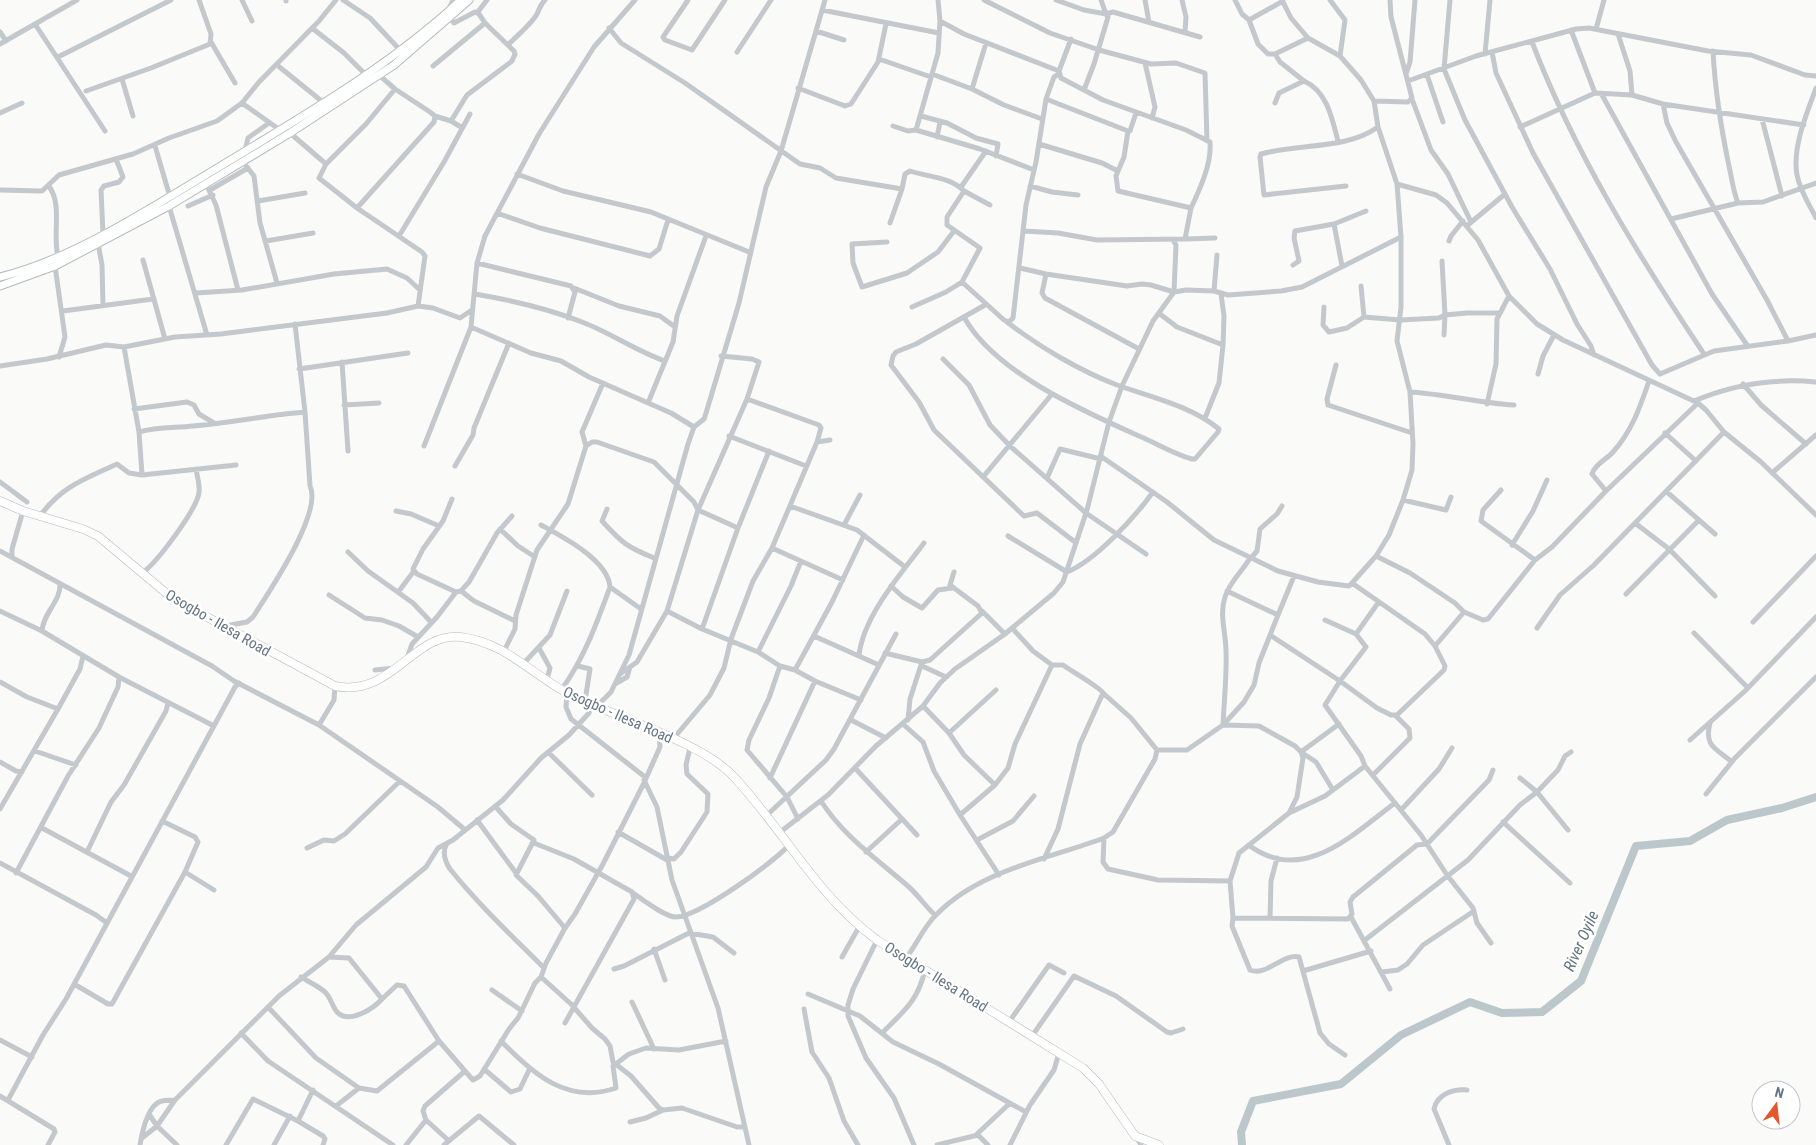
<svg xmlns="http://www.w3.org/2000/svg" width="1816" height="1145" font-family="'Roboto Condensed',sans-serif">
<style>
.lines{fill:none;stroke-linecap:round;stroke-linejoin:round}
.river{stroke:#bbc7cb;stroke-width:8}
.secondary-casing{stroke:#b3babf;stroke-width:9}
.primary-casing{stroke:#b5babe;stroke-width:9}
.street{stroke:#c3c8cc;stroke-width:5}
.secondary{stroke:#fff;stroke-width:7}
.primary{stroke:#fff;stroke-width:8}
.labels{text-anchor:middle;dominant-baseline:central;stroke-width:5;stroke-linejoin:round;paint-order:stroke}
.street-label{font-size:15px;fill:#657683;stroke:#fff}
.water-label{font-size:16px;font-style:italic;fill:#60757c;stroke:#fff}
</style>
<rect width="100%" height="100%" fill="#fafaf8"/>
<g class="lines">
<path class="river" d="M 1242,1145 L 1241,1132 L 1253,1101 L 1341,1084 L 1401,1035 L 1470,1002 L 1502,1013 L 1542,1012 L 1581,981 L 1636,846 L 1690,841 L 1727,820 L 1782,808 L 1816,797"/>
<defs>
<path id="secondary" d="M 0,277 C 74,259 154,206 219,167 C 303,116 389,67 461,0
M 0,286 L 55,266 L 169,206 L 290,133 L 394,65 L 469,0"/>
<path id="primary" d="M 0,501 L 23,511 L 83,529 L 98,536 L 172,598 L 335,686 C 392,698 414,631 461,637 C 506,643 530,673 567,693 C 613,717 702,741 735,778 C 784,831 817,896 877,940 L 1083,1068 L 1099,1084 L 1135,1136 L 1159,1145"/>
</defs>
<use href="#secondary" class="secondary-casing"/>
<use href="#primary" class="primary-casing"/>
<path class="street" d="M 242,0 L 252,21
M 286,0 L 286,1
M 343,0 L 370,18 L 401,51
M 453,0 L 447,13 L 454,23 L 475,12 L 479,14 L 485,23
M 688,0 L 663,37 L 665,40 L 692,50 L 725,0
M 984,0 L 1050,33 L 1099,50 L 1151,64 L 1176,63 L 1205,73 L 1207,141
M 1056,0 L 1084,10 L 1106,14 L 1108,17 L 1094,64 L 1084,90
M 1101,0 L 1106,14 L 1113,12 L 1200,37
M 1145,0 L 1149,22
M 1182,0 L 1186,17 L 1185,32
M 1235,0 L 1242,14 L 1249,20 L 1283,1
M 1330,0 L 1345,20 L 1340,56
M 1450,0 L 1444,69 L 1465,120 L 1512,207 L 1550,269 L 1577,324 L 1591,346 L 1594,355
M 822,10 L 939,33
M 477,13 L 487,0
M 1249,20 L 1258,44 L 1268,54 L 1275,54 L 1280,62 L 1304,81 L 1279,93 L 1275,103
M 940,21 L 964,34 L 1059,71
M 35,24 L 105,131
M 312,28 L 344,53 L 366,75
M 609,28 L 621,43 L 685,83 L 800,164 L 820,168 L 836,178 L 902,189 L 905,174 L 910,171 C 928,177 951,177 964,191 L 947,217 L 947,225 L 980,248 L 962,282
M 1596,29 L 1604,0
M 1571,30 L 1595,93
M 816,31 L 844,40
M 0,32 L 6,41
M 1618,34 L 1630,71 L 1632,95
M 1071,39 L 1059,71 L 1061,78 L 1103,100 L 1186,130 L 1210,142 C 1212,163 1200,189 1191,208
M 211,42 L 235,83
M 1532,42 C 1575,154 1638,255 1704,354
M 0,44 L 77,0
M 508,45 C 517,35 530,26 537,14 C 540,8 540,5 545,0
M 1713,51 C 1715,90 1721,128 1729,166 C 1732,179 1733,191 1738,203
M 737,52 L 771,0
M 1492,52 L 1496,73 L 1533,153 L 1652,365 L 1660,374
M 1275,54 L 1308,38
M 1485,54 L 1490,0
M 58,57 L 171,0
M 879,59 L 931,77
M 1145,63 L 1155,107 L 1152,118
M 277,65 L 324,103
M 433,66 L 485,23 L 514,51 L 515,54 L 512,61 L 467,95 L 451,121
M 932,74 L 972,89 L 1004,105 L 1042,119
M 1406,74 L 1410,62 L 1415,0
M 379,75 L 395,89
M 1427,75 L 1443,122
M 122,79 L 133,116
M 1304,81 C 1328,92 1332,119 1338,141
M 1408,81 L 1476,56 L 1576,29 L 1589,28 L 1708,51 L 1751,55 L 1805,75 L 1816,76
M 798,88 L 845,106 L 851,104 L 878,62 L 886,24
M 1816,88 C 1807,113 1792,147 1797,175 C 1800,191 1809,204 1816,218
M 972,89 L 986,43
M 86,91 L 151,68 L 210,44 L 211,34 L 199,0
M 1602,95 L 1712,294 L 1747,345
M 1046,99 L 1128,131 L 1130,131 L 1136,113
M 1412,99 L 1431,150 L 1448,174 L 1471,222
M 1374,101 L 1408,102 L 1412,98 L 1391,17 L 1390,0
M 242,103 L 280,130
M 1663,104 L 1667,123 L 1676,142 L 1767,300 L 1788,341
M 0,113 L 22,103
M 435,116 L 451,121 L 461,127
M 921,116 L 947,123 L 976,138 L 998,144 L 996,156
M 1762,119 L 1782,196
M 893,126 L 908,131 L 916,130 L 938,53 L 940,21 L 938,0
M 1520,127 L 1595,93 L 1632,95 L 1663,104 L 1804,125
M 916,130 L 980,149 L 1034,170
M 290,133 L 326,164
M 937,137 L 940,122
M 1039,144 L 1102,163 L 1118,171 L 1124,157 L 1128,131
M 155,146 L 170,197
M 245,151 L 248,138 L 269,123
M 243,162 L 254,176 L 260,223 L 277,283
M 517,174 L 563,191 L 651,212 L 749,252
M 206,184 L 216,205 L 238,290
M 1397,184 L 1436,195 L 1447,203 L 1478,240 L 1509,296 L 1537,324 L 1563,340 L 1698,403 L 1706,410 L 1724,432 L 1761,462 L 1816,515
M 49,186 C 63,206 52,234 58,256
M 1030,186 L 1052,192 L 1078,195
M 1346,186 L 1264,195 L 1260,157 L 1261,154 C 1299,143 1346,150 1378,127
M 961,187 L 986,151
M 0,190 L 42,191 L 59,175 L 133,154 L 169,138 L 217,121 L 242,103 L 259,82 L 319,21 L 336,0
M 210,190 L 248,168
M 964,191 L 990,205
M 258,201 L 305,193
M 169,206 L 207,335
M 188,206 L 213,195
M 357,208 L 434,122 L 435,116 L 430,112 L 395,89 L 366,124 L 326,164 L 319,178 L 357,208 L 422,252 L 425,256 L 418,306
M 497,213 L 540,228 L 650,256 L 659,249 L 668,220
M 1671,219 L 1738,203 L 1763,202 L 1816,183
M 890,223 L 902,189
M 1469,224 L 1505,194
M 1024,231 L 1058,233 L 1097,240 L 1185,239 L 1191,208 L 1118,191 L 1116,176 L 1118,171
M 103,234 L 101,190 L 104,186 L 119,182 L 123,177 L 116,159
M 399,236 L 444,162 L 470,114
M 1185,239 L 1215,238
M 266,241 L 313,233
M 1449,241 L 1451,236 L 1463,221
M 887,242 L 852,244 L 853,263 L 862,287 L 907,273 L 938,252 L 954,231
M 98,243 L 102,265 L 103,306
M 143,260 L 165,339
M 477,263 L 571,286 L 575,292 L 568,318
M 1293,265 L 1299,261 L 1294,238 L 1295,231 L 1334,224
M 55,266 L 65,337 L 59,357
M 1342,266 L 1334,224 L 1366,211
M 1020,268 L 1046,274 L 1042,293 L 1045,298 L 1139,349
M 1046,274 L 1127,286 L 1142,284 L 1151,285 L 1174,292 L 1176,245 L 1173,240
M 1361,286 L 1364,317
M 574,288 L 619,306 L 660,316 L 675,327
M 1214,291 L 1228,295 L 1281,291 L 1302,287 L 1401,237
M 196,293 L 242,290 L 334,274 L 387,269 L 407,278 L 420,290
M 475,294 C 510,300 549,309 582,322 C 611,333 636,351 665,361
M 1221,294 L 1224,316 L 1223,345
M 985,305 L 916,344 L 896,352 L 893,356 L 891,365 L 919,402 L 934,430 L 1024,516 L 1037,513 L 1075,542
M 912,307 L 946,292 L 962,282 L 1004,320 L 1009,322 L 1013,318 L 1026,205 L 1036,162 L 1046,99 L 1054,77 L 1059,74
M 1324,307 L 1323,325 L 1329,332 L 1347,328 L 1364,317 L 1400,320 L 1439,318 L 1445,315 L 1442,261
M 63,311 L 153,299
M 1160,314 L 1177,327 L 1223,345 L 1219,383 L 1205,418
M 964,317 C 994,372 1083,411 1139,436 C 1156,443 1174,454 1192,459 L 1195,459 L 1218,432 L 1219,429 C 1191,406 1151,397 1117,385 C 1080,371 1038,346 1007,322
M 471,327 L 531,353 L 561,361 L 589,377 L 671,413 L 694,427
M 1444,335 L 1445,315 L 1467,313 L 1500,313
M 721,356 L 752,359 L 759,362 L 747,399 L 819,425 L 821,428 L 817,442
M 943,359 L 969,385 L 990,425 L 1010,446 L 1086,513 L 1146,554
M 342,362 L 348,451
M 1336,365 L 1327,399 L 1328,405 L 1412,433
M 0,366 L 47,359 L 106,345 L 124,347 L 175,337 L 221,334 L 387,313 L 418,306 L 433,308 L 460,318 L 472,310
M 299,369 L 408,353
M 1538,374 L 1543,356 L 1554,335
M 1660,374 L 1714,351 L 1788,341 L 1816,335
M 1743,384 L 1761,405 L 1806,444
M 1410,392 C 1445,394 1479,403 1514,405
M 1694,401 C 1734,384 1773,378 1816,382
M 648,403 L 673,342 L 677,316 L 706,236
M 1487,404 L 1496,364 L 1497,319 L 1509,296
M 344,405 L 379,403
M 134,409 L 187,402 L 194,405 L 199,414 L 214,423
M 139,432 C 157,427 175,428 193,426 C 231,423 267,415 305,412
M 1665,433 L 1696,461
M 729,436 L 806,466
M 424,446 L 471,327 L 477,263 L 485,236 L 539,134 L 594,47 L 635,0
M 586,446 L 592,442 L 597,442 L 654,462 L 694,502 L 698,510 L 738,528
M 1102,457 L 1167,502 L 1214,540 L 1278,571 L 1318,582 L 1349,586 L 1352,583 L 1376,556 L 1389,535 L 1403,500 L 1412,470 L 1413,444 L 1410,392 L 1397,341 L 1401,307 L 1401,237 L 1397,184 L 1378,127 L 1374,101 L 1361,80 L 1340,56 L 1308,38 L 1291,18 L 1282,0
M 455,466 L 473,435 L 474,428 L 509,343
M 1772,473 L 1816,435
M 142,475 L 236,465
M 983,477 L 1052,394
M 1047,478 L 1060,449 L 1101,459
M 0,482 L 27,502
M 1501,490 L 1483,510 L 1481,521 L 1535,560
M 1606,491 L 1592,474 C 1594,465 1607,459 1613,452 C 1632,431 1640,407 1649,381
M 1667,492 L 1715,534
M 452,499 L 443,521 L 423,549 L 413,569 L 417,574 L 456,592 L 461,591 L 469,582 L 497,533 L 512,516
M 1403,500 L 1446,510 L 1451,497
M 790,506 L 857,530 L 905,567
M 607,509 L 602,521 C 622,543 627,547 654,558
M 396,511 L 411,514 L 439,526
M 40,516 C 62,486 85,479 117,464 L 129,473 L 142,475 L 139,432 L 124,347
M 1635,523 L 1669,549 L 1715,596
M 541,525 C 563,537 608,560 610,587 C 596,625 585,656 562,689
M 844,525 L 860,495
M 500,529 L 518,546 L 535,557
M 1008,536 L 1067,572 C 1095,561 1135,517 1153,492
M 1512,545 L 1533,511 L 1547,480
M 772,548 L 843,580
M 0,551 L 212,666 L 234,681 L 319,725 L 438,807 L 464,829
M 348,552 L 368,571 L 413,603 L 431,622
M 1376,556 L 1410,573 L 1455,603 L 1464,612 L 1483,620 L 1488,619 L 1535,560 L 1552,547 L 1606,491 L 1698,403
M 12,557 L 12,549 L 23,511
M 1250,558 C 1242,572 1230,581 1225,597 C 1219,615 1226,633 1226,651 C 1227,676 1224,700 1223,725 L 1259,726 L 1295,746 L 1301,752 L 1303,758 L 1297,797 L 1289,813 L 1239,853 L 1230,881 L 1233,918 L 1348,919 L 1352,914 L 1350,902 L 1353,897 L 1417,845 L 1427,844 L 1489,780 L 1493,770
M 1251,558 L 1257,551 L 1260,529 L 1277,514 L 1282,506
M 142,573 C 156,564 198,508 199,492 C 200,485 197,476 196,469
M 891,586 L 903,597 L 922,608 L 938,590 L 952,588
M 610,587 L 641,609
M 399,591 L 414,571
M 461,591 L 474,601 L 515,621
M 1626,594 L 1699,520
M 329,595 L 365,618 L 382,620 L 399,626 L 418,637
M 0,611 L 42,631 L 119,677 L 214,726
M 667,611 L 702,629 L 758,652 L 780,666 L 795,670 L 832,602 L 864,535
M 982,611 L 1005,634
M 1278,615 L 1294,576
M 1753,622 L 1816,556
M 225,626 L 247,622 L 253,617 C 268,593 323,513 310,486 L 305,412 L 295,324
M 1012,628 L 1033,651 L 1052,665 L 1063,665 C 1071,671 1101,688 1103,693 L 1080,744 L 1058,829 L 1044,859
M 1537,628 L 1560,595 L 1594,565 L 1724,432
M 702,629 L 738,528 L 769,451
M 42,631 C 43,613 61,601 60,584
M 1694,633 L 1748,688
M 1356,634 L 1378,603
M 1270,635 L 1340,681 L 1377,708 L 1391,715 L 1397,715 L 1444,670 L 1445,666 L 1435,646 L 1425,634 L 1352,583
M 814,636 L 879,665
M 1435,646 L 1464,612
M 539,648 L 550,668 L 547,679
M 504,651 L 515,629 L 516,615 L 537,550 L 568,504 L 586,446 L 582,432 L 603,383
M 758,652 L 791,586 L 801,561
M 885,653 L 922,662 L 930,660 L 982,613 L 978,606 L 950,585 L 954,572
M 859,655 C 864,615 901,574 924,543
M 406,661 L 412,644 L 437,617 L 456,592
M 523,664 L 550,635 L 567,591
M 578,666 L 590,669 L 585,701
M 780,666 L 769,698 L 749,740 L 747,750 L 787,797 L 798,819
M 922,666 L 946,677
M 375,670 L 395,668
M 795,670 L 815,681 L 861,700
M 620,674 L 637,662 L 667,611 L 698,510 L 747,399
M 0,682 L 27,697 L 58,709
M 615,684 L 627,677 L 630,667
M 567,693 L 566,707 L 571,719 L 645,777
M 597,706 L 611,692 L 629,655 L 688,444 L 694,427 L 704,419 L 706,413 L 739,303 L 766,187 L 781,151 L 825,0
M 923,706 L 949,733 L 964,755 L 995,785 L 1008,768 L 1015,744 L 1052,665
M 851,720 L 886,738
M 908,720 L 910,699 L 922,662
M 1710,723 C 1704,746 1715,748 1732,762
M 903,724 L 923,742 L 934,771 L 960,815 L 999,875
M 319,725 L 334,700 L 335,686
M 949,733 L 996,690
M 673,739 L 710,695 L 724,668 L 731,639 L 753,581 L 772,548 L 817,442 L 830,440
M 1690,740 L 1745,691 L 1816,617
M 1157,750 L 1187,750 L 1223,725 L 1244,702 L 1254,685 L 1259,663 L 1278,615 L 1227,591
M 35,751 L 76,765
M 548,752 L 592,795
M 0,762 L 16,771 L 22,772
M 1365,766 L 1421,835 L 1447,875 L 1473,908 L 1477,923 L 1491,943
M 855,768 L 917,835
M 1373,775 L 1410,738 L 1409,729 L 1396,716
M 770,778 L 815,681
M 1520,778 L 1537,792 L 1568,830
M 644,780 L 657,807 L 672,880 L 718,1008 L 749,1145
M 1333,790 L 1316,762 L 1301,752 L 1339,724
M 1706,794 L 1735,758 L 1816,677
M 821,801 C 844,837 877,859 909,887 C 918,895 926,907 935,915
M 495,806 L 511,824 L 534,840 L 516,875 L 538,896 L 565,928 L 546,963 L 541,977 L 571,1004 L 592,1028 L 605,1039 L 610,1046 L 613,1062 L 631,1076 L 659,1108 L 663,1110 L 682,1108 L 737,1127 L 745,1127
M 0,809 L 58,709 L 80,669 L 83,656
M 1401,810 L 1439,769 L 1452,748
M 1289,813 L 1325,796 L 1365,766 L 1361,756 L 1325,705 L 1340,681 L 1366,647 L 1356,634 L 1325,620
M 960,815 L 995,785
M 766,816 L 826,760 L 834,749 L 896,634
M 477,820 L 516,873
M 1503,822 L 1570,883
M 42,828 L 131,876
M 618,832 L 667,860
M 779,833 L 828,795 L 876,746 L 923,706 L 940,683 L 955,669 L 1005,634 L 1054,593 L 1063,582 L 1087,510 L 1109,422 L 1122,386 L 1153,321 L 1174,292 L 1186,290 L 1214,291 L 1217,255
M 1104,838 L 1103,862 L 1108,869 L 1158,880 L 1230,881
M 977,840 L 1013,821 L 1034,796
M 447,843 C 442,852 444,860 450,869 C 478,904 512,936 544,968
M 534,843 L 574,859 L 632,892 L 634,899 L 565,1023
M 1250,846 C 1304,885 1353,834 1395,803
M 307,848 L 324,840 L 334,841 L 345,834 L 400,781
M 87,852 L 111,802 L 124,785 L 166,711 L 168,703
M 866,852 L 902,819
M 668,858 L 674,859 L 681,852 L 707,812 L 708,794 L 687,774 L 686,765 L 690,748
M 0,863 L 96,915 L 107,923
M 185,872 L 214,890
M 16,873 L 68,776 L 99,728 L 118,687 L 119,677
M 633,893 C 642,899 665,917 676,917 C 698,917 773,863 788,846
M 1351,917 L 1390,989
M 1233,918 L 1232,926 L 1250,970 C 1266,977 1283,953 1299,957 L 1320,1033 L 1329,1044 L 1345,1055
M 1270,918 L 1271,881 L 1277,858
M 565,928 L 575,914 L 603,864 L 643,785 L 660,747 L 659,733
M 877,940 L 853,989 L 848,1005 L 848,1016 L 866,1058 L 894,1098 L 914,1145
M 1365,940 L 1468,860 L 1520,805 L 1537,792 L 1558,770 L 1565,756 L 1571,752
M 654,949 L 665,980
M 329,957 L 349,958 L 382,999 L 397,985 L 404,986 L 439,1041 L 465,1071
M 842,957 L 859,927
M 906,958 C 917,944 924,926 937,914 C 980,870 1048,859 1104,838 L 1113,832 L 1155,759 L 1157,750 L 1131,718 L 1103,693
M 614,969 L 624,966 L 689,933 L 713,937 L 734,953
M 1303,971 L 1371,951
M 1382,972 L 1398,970 L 1407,964 L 1423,945 L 1474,911
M 301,977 C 309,982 318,986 325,992 C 331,998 332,1006 337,1012 C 349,1025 374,1008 382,999
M 74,984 L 108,1004 L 112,1004 L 185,872 L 198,842 L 195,837 L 162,821
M 492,990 L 522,1011
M 808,994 L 860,1016 L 893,1042 L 939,1064 L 1026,1112
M 632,1002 L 654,1049
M 268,1007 L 316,1058 L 359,1088
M 804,1009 L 812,1052 L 829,1078 L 844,1121 L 858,1145
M 1009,1022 L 1049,965 L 1064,973
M 241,1033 L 268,1061 L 393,1145
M 882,1033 C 903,1012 919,1000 925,969
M 1032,1036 L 1074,976 L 1116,996 L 1167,1032 L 1171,1033 L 1183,1029
M 0,1040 L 32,1057
M 501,1041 C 532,1073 567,1105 616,1088 L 613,1066 L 629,1054 L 646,1048 L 679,1050 L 726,1041
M 484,1069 L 511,1092 L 520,1089 L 529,1070
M 313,1090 L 298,1121 L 323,1136 L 325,1139 L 323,1145
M 0,1096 L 54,1129 L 55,1132 L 48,1145
M 8,1100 L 43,1035 L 66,999 L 235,687 L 239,683
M 336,1106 L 359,1088 L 377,1091 L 439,1041
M 149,1114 L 157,1126 L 177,1145
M 426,1120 L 448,1140
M 630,1122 L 646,1118 L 663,1110
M 976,1135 L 1009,1104
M 1136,1136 L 1141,1145
M 142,1138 L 157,1126 L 175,1100
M 140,1145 C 142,1133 147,1108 159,1102 C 163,1100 170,1100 175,1100 L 279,996 L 329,957 L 356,925 L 426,867 L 438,848 L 453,840 L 503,800 L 541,758 L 569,735 L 589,713 L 592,704
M 226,1145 L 253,1099 L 298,1121
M 274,1145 L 290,1116
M 406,1145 L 426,1120 L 423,1111 L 425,1106 L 465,1071 L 473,1080 L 480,1076 L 509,1029 L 518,1018 L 535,983 L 541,977
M 444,1145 L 479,1116 L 514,1145
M 937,1145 L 978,1135 L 988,1145
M 1010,1145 L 1030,1105 L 1054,1070 L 1059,1053
M 1449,1145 L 1434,1109 C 1437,1094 1453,1089 1467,1090"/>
<use href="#secondary" class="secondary"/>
<use href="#primary" class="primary"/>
</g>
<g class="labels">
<g class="street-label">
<text transform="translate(218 623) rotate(30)">Osogbo - Ilesa Road</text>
<text transform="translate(618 715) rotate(24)">Osogbo - Ilesa Road</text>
<text transform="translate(936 977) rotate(32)">Osogbo - Ilesa Road</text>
</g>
<g class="water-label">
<text transform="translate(1581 941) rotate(-66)">River Oyile</text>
</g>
</g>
<g transform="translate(1776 1105) rotate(15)"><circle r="24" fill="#ffffff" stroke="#c1c8cd"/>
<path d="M0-4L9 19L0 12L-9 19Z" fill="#e4572e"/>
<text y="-8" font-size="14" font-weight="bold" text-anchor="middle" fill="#657683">N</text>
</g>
</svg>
